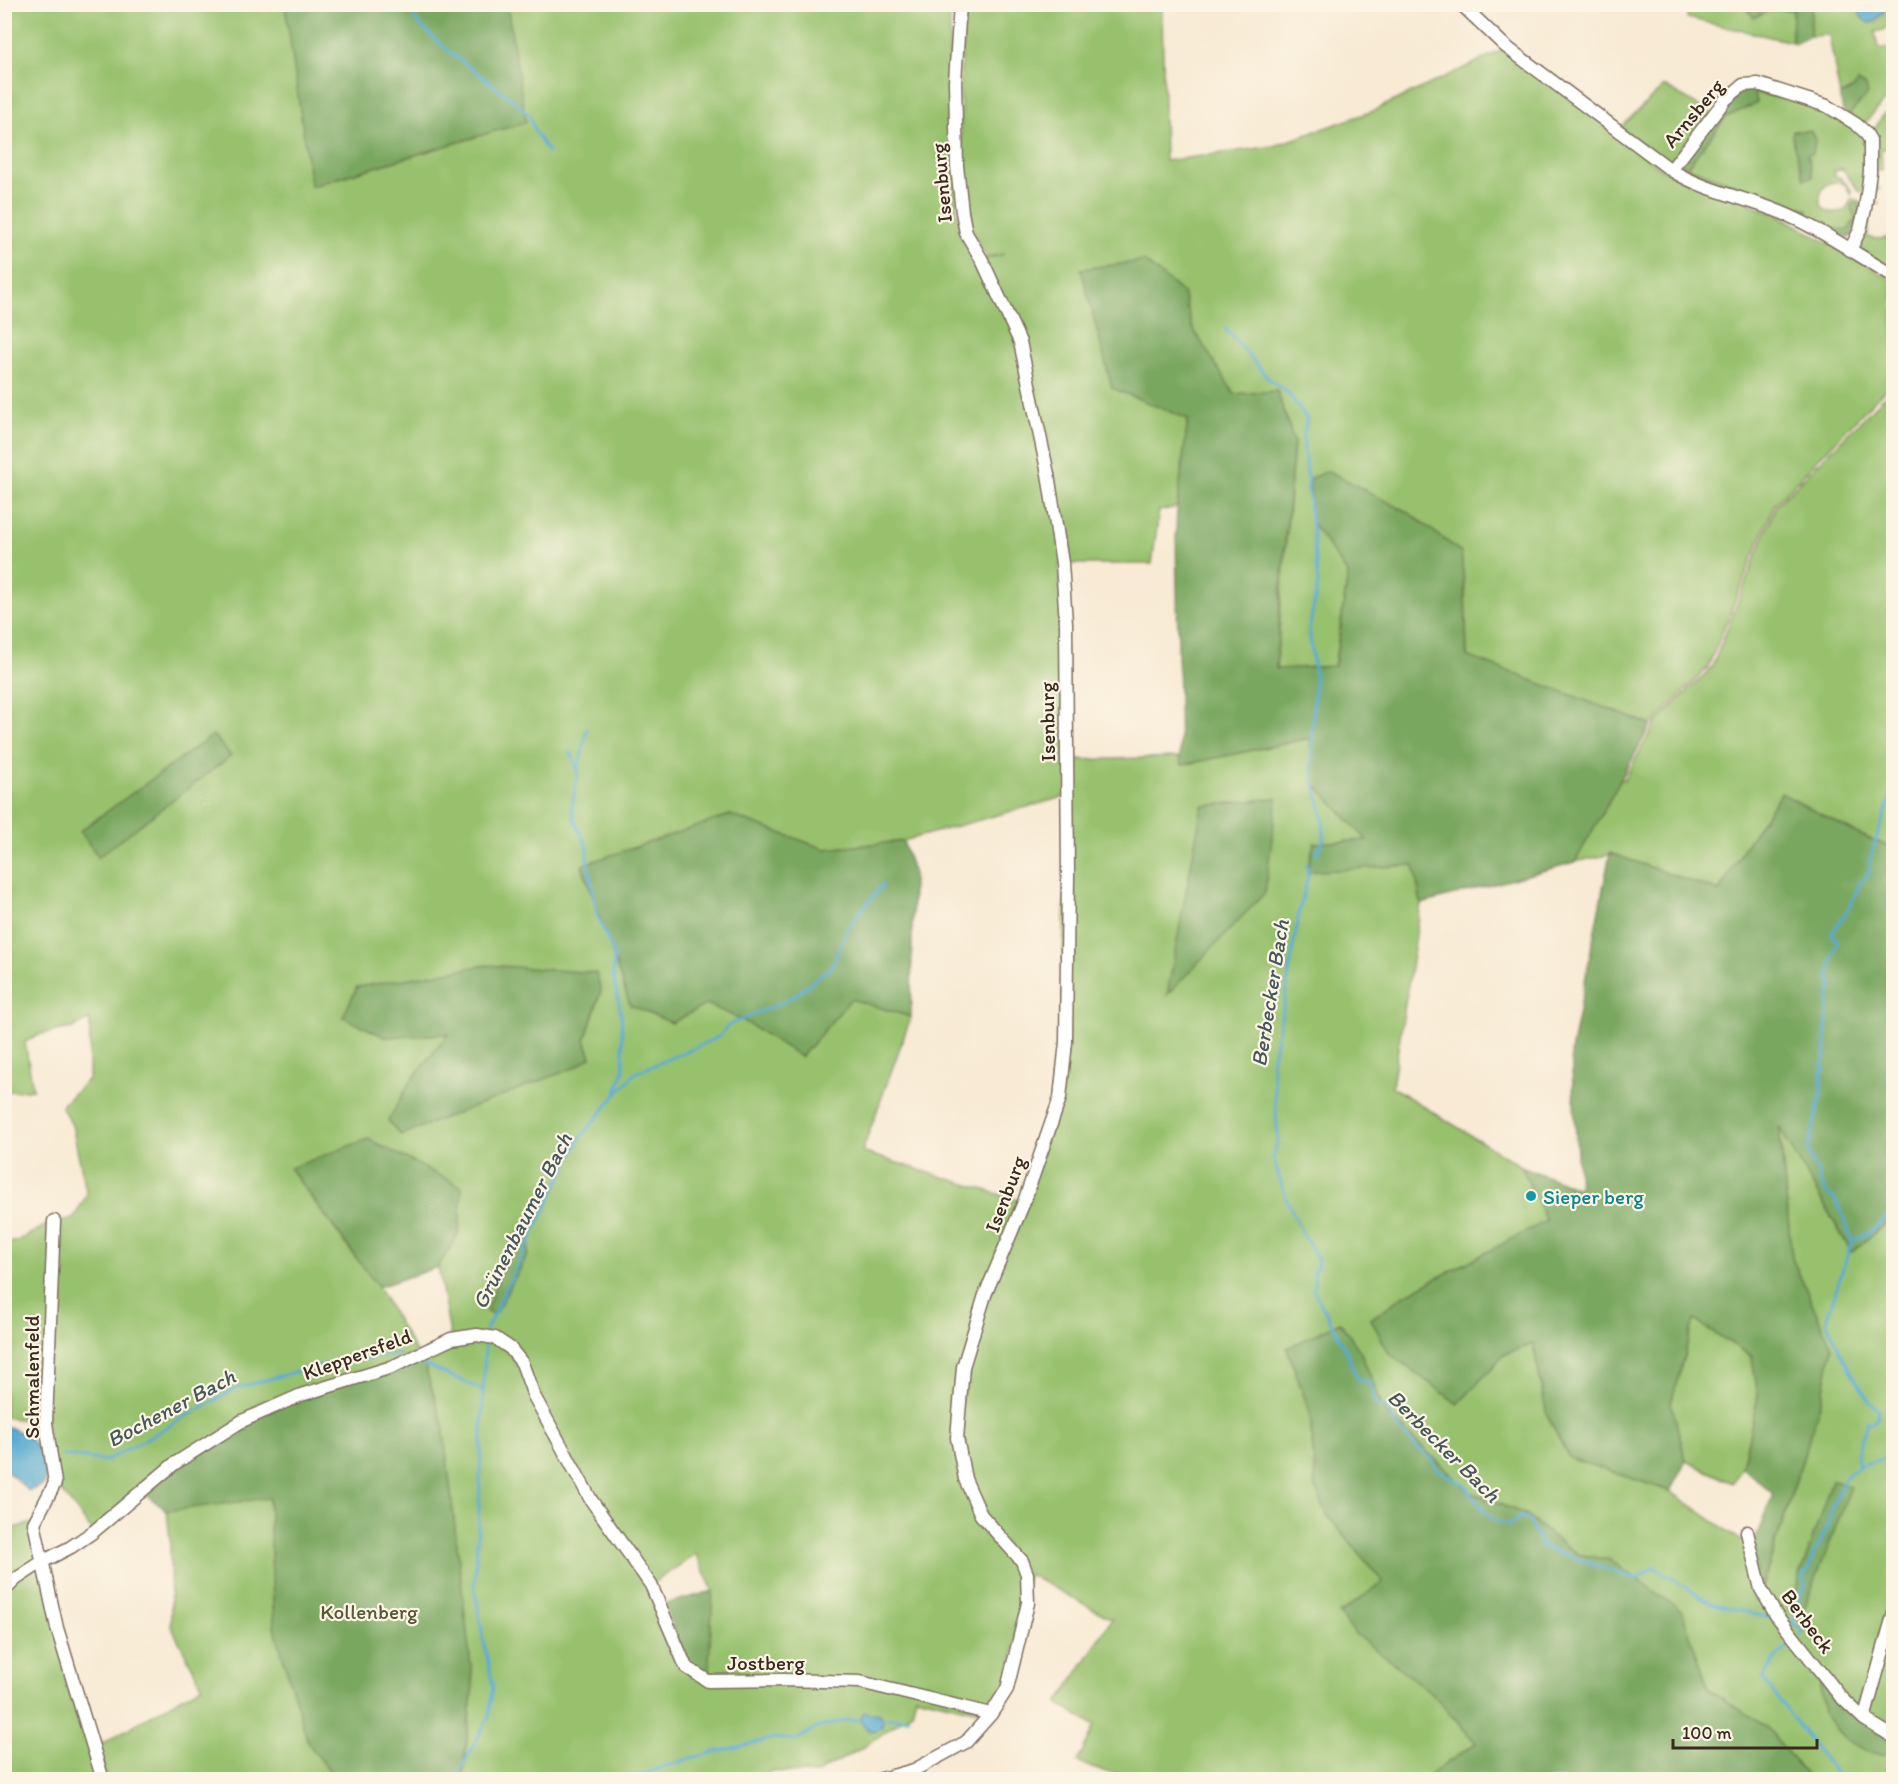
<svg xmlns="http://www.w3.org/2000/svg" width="1898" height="1784" font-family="Itim,sans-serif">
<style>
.green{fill:#98c16d;stroke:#6a7646;stroke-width:1.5;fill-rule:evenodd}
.forest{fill:#7aa760;stroke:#5a683f;stroke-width:1.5}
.water{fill:#57aad2;stroke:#496a78;stroke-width:1.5}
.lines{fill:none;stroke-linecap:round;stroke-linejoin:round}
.stream{stroke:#57aad2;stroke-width:3}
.street-casing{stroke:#7d6d5e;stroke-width:15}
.street{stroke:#fff;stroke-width:12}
.culture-dot{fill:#0f9aa8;stroke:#fcf5e5;stroke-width:2}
.labels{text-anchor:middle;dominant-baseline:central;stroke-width:4.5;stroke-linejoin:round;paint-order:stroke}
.street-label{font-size:21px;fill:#3b2a1e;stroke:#fcf5e5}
.culture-label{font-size:21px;fill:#0d838f;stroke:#fcf5e5;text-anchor:start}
.park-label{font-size:21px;fill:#575736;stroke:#fcf5e5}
.water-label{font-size:22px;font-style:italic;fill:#45575d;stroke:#fcf5e5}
</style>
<rect width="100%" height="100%" fill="#fcf5e5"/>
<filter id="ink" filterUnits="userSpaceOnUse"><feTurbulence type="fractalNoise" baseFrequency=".0167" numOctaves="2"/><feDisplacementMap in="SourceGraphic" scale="12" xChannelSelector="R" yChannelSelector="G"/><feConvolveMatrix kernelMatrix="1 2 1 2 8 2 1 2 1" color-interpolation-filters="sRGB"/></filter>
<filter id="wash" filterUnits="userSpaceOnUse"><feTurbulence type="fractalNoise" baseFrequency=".008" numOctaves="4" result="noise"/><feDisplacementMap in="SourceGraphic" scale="24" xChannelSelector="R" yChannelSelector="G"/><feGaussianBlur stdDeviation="1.35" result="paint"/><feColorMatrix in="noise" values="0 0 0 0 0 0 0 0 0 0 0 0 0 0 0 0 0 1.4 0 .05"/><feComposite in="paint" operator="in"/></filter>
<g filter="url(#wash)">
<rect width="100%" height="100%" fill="#f8ead4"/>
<path class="green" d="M 5,5 L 285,5 L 312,186 L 525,122 L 507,5 L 950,5 L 950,83 L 957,214 L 982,260 L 1004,254 L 986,257 L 972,231 L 966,212 L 962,165 L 960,82 L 965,5 L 1162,5 L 1165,161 L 1274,146 L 1373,111 L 1504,49 L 1667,172 L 1779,215 L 1893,280 L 1893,381 L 1774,505 L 1708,667 L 1651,725 L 1467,656 L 1465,594 L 1461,552 L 1311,521 L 1348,574 L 1334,667 L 1276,670 L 1294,442 L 1277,391 L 1234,394 L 1192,327 L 1183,293 L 1112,388 L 1188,419 L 1177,507 L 1159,511 L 1152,564 L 1059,564 L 1072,760 L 1180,757 L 1182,765 L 1311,738 L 1313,782 L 1368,841 L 1415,865 L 1421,904 L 1392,1087 L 1521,1166 L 1547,1221 L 1403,1296 L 1371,1319 L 1389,1353 L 1458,1404 L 1505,1354 L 1533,1343 L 1547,1415 L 1569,1458 L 1670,1491 L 1752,1548 L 1762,1588 L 1822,1398 L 1832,1348 L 1792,1258 L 1779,1125 L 1851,1252 L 1893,1217 L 1893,1737 L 1871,1753 L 1893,1755 L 1893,1779 L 1809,1779 L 1766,1726 L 1709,1690 L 1681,1611 L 1610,1560 L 1577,1554 L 1522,1513 L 1470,1492 L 1385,1412 L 1360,1351 L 1287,1348 L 1310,1413 L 1316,1489 L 1328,1515 L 1383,1582 L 1339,1614 L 1356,1633 L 1433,1694 L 1476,1743 L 1424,1779 L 1131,1779 L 1134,1775 L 1101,1771 L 1077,1762 L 1095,1726 L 1058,1703 L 1112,1619 L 1028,1574 L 1007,1689 L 991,1714 L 916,1696 L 912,1712 L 864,1747 L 815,1774 L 771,1771 L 758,1780 L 463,1779 L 473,1684 L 443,1425 L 424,1364 L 417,1354 L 242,1421 L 93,1532 L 55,1483 L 46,1423 L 5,1417 L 5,1242 L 15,1242 L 54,1221 L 73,1219 L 87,1195 L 72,1125 L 61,1106 L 89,1078 L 90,1019 L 73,1028 L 41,1034 L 25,1042 L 33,1089 L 5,1092 ZM 1067,796 L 1060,1098 L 1024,1202 L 862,1152 L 911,1017 L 851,999 L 744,1021 L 706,1003 L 730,815 L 825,849 L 903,841 ZM 357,987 L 601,991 L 585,1040 L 591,1057 L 411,1081 L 448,1034 L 385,1037 L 344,1017 ZM 368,1139 L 459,1233 L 438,1267 L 451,1339 L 417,1354 L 378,1287 L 290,1169 ZM 522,1231 L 495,1314 L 487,1312 L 515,1237 ZM 696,1554 L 713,1591 L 686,1667 L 648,1587 Z
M 1688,5 L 1749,5 L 1749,11 L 1793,9 L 1792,42 L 1687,18 Z
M 1812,5 L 1859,5 L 1858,7 L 1875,21 L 1889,5 L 1893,5 L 1893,22 L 1883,30 L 1875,32 L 1878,48 L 1893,47 L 1893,97 L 1883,102 L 1865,123 L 1862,123 L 1849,115 L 1854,88 L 1840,96 L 1829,35 L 1810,36 Z
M 1664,86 L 1712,114 L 1669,162 L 1620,128 Z
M 1753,93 C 1763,93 1771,97 1781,98 C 1786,98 1791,96 1795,97 C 1814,100 1848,117 1861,132 C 1866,136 1867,143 1868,149 L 1865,189 L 1861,192 L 1858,190 L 1842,168 L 1834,172 L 1835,176 L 1841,178 L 1852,191 L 1851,195 L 1845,184 C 1841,184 1838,182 1835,182 C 1813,183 1814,223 1846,210 L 1851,199 C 1874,198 1857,239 1844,240 C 1833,240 1812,224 1802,218 L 1829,232 L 1850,236 C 1858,230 1863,215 1861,204 L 1853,203 L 1851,208 L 1856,219 L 1847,231 C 1833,229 1816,224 1805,216 L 1808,210 L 1687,167 L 1726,117 L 1757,103 ZM 1793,131 L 1810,131 L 1815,139 L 1813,152 L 1807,154 L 1812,177 L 1804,178 L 1792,136 Z
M 1893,111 L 1893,123 L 1891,124 L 1893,134 L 1893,149 L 1881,149 L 1882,171 L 1876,171 L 1874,187 L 1880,188 L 1879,190 L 1872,188 L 1873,132 L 1883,115 Z
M 1871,200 L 1877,201 L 1879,204 L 1872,203 L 1867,237 L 1879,239 L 1893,237 L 1893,272 L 1860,249 L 1860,243 Z
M 1893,388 L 1893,848 L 1860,835 L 1744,848 L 1719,891 L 1612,854 L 1575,862 L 1621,779 L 1624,780 L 1655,724 L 1712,667 L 1776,506 Z
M 1694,1319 L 1752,1357 L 1758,1396 L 1742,1467 L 1733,1483 L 1686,1461 L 1671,1403 Z
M 269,1497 L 274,1626 L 308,1743 L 336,1779 L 107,1779 L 96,1747 L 202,1686 L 171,1626 L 170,1541 L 167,1511 Z
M 34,1523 L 100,1779 L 5,1779 L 4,1530 Z"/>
<path class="forest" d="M 285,5 L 507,5 L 526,122 L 311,186 Z
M 1749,5 L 1812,5 L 1810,36 L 1796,43 L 1792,42 L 1793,9 L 1766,11 L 1754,18 L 1749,11 Z
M 1857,82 L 1866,86 L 1868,94 L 1849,115 L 1843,111 L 1840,96 L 1854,88 Z
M 1749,87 L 1795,97 C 1779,98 1769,93 1754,93 L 1757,103 L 1726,117 L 1687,167 L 1808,210 L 1805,216 C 1816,224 1833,229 1847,231 L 1856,219 L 1851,208 L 1853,202 L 1861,204 L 1855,232 L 1849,236 L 1829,232 L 1681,171 L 1679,167 L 1725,103 Z
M 1793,131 L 1811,131 L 1815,140 L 1813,153 L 1807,154 L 1813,177 L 1804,179 L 1792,136 Z
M 1144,261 L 1183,293 L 1192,327 L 1234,394 L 1277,391 L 1294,442 L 1282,576 L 1276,669 L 1335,666 L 1348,574 L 1311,521 L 1310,478 L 1329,471 L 1409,513 L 1461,552 L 1465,594 L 1467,656 L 1651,725 L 1575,862 L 1421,904 L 1414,865 L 1307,872 L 1314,843 L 1367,840 L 1313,782 L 1310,738 L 1182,765 L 1180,757 L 1176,532 L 1177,507 L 1188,419 L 1112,388 L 1081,269 Z
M 213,735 L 231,756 L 98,857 L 80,831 Z
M 1781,793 L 1860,835 L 1893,848 L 1893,1217 L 1852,1252 L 1779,1127 L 1792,1258 L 1832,1348 L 1822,1398 L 1761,1589 L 1752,1548 L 1773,1494 L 1742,1467 L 1758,1396 L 1752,1356 L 1694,1320 L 1671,1403 L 1686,1461 L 1670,1491 L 1569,1458 L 1547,1415 L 1533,1343 L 1505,1354 L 1458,1404 L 1389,1353 L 1371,1319 L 1403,1296 L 1546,1221 L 1521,1166 L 1579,1189 L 1571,1052 L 1610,853 L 1719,891 L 1744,848 Z
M 1277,798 L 1265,893 L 1167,995 L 1202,806 Z
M 730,815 L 825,849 L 903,841 L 913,871 L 911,1017 L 851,999 L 801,1057 L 744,1021 L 707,1004 L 672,1023 L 630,1005 L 582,865 Z
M 487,965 L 596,973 L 601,991 L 585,1040 L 591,1057 L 576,1067 L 401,1135 L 388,1121 L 411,1081 L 448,1034 L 385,1037 L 343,1017 L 357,987 Z
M 368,1139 L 462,1187 L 459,1233 L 438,1267 L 378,1287 L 290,1168 Z
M 521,1231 L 530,1238 L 528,1254 L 495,1314 L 486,1311 L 515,1237 Z
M 1340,1322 L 1360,1351 L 1385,1412 L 1470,1492 L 1522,1513 L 1577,1554 L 1610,1560 L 1682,1611 L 1709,1690 L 1766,1726 L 1809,1779 L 1424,1779 L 1476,1743 L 1433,1694 L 1355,1634 L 1339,1614 L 1383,1582 L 1327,1515 L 1316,1489 L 1310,1413 L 1287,1348 Z
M 417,1354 L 424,1364 L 443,1425 L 473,1684 L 462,1779 L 336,1779 L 308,1743 L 274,1626 L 269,1498 L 167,1511 L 143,1492 L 242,1421 Z
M 1832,1480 L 1851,1487 L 1802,1615 L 1788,1612 Z
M 713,1591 L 708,1681 L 686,1667 L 665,1604 Z
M 1817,1666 L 1840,1696 L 1893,1737 L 1893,1755 L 1871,1753 L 1844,1739 L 1824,1714 Z"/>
<path class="water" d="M 1859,5 L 1859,4 L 1889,5 L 1875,21 L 1870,23 C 1862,21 1857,12 1859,5 Z
M 5,1426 L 23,1433 L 44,1453 L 46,1474 L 44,1484 L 29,1491 L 5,1469 Z
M 863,1712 L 880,1714 L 883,1719 L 882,1727 L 873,1731 L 867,1729 L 860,1720 Z"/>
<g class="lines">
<path class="stream" d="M 409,4 L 417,22 L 447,50 L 514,101 L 530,116 L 535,132 L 548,152
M 1226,329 L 1268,378 L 1288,393 L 1307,419 L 1303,437 L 1318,584 L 1309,629 L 1315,676 L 1311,768 L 1323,817 L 1324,839 L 1316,854
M 578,771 L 587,729
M 1307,864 L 1308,876 L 1299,912 L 1284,1004 L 1272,1061 L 1278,1138 L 1273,1158 L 1286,1198 L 1300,1229 L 1318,1259 L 1317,1266 L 1314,1271 L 1314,1291 L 1346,1350 L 1358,1380 L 1371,1383 L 1375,1404 L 1388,1408 L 1395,1423 L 1412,1443 L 1433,1460 L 1437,1469 L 1465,1485 L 1485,1512 L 1493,1519 L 1509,1526 L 1521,1516 L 1530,1522 L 1542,1547 L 1636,1579 L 1654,1567 L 1711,1603 L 1773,1619
M 617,1094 L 635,1073 L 690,1050 L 720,1036 L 727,1026 L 763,1010 L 775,1006 L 794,996 L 832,966 L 848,927 L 883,884
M 1852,1241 L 1842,1214 L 1834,1198 L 1827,1194 L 1819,1180 L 1819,1172 L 1813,1165 L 1808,1149 L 1822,1091 L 1821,1073 L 1825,1071 L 1822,1066 C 1825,1059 1826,1046 1826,1037 C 1826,1034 1825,1031 1826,1028 C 1829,1014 1827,1001 1832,985 C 1825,973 1834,953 1838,941 L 1831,935 L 1851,904 L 1861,881 L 1868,875 L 1872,851 L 1894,789
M 486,1330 L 580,1138 L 615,1096 L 624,1069 L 621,1015 L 613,975 L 614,954 L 597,915 L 587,856 L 588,849 L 574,819 L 572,808 L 578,771 L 571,753
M 420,1363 L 483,1390
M 63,1455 L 106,1461 L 237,1388 L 316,1366 L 399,1354
M 1859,1466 C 1854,1450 1864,1437 1867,1422 L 1873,1423 L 1878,1417 L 1879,1410 L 1869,1401 L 1845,1361 L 1826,1321 L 1852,1241 C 1870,1236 1882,1222 1894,1208
M 1801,1635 L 1802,1628 L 1794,1625 L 1792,1619 L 1799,1617 L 1798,1596 L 1805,1587 L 1803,1577 L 1808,1572 L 1814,1551 L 1819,1546 L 1832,1514 L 1831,1508 C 1838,1498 1840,1481 1849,1474 C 1860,1463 1879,1460 1894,1456
M 1791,1643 L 1776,1658 L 1763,1679 L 1838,1777 L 1837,1780
M 880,1719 L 908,1718
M 455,1780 L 489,1717 L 493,1686 L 483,1638 L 474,1584 L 478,1532 L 485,1345
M 538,1780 L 538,1778 L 550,1780
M 617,1780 L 637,1776 L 691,1758 L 758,1742 L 774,1738 L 796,1740 L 817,1728 L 847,1720 L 862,1720"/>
</g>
</g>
<g filter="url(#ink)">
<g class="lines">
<defs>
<path id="street" d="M 1461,4 L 1505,46 L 1671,170 C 1705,191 1743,197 1780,212 C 1818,227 1857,255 1894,276
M 1671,170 L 1725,100 L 1743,85 L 1758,84 L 1827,106 L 1856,124 L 1865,132 L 1870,140 L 1870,172 L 1865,209 L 1860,230 L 1850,250
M 54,1221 L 46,1423 L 55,1483 L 34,1523 L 57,1628 L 103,1780
M 1747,1532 L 1761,1589 L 1776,1615 L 1840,1696 L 1864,1719
M 4,1591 L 16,1579 L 42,1562 L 71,1547 L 93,1532 L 174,1464 L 242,1421 L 301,1395 L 392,1367 L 451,1339 L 477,1335 L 495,1338 L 510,1348 L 522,1363 L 534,1396 L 591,1500 L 651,1585 L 686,1667 L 708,1681 L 782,1680 L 860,1682 L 991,1714
M 1894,1612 L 1864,1719 L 1894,1737
M 878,1780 L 914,1770 L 966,1742 L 991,1714 L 1007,1689 L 1028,1603 L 1027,1574 L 1022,1561 L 981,1515 L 965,1479 L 957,1438 L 963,1367 L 985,1295 L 1024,1202 L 1060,1098 L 1066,1042 L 1068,876 L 1066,623 L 1062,563 L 1048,474 L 1020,342 L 982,260 L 966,233 L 962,212 L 957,166 L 955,82 L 960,4"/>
</defs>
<use href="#street" class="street-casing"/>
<use href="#street" class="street"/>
</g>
</g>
<circle class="culture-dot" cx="1531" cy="1196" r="6"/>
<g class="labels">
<g class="street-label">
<text transform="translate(1693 113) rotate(-50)">Arnsberg</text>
<text transform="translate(941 183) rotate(-95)">Isenburg</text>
<text transform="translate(1047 722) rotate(-91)">Isenburg</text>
<text transform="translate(1005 1194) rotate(-69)">Isenburg</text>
<text transform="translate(357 1354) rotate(-20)">Kleppersfeld</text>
<text transform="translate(31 1377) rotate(-90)">Schmalenfeld</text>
<text transform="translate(1808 1621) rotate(54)">Berbeck</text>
<text x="766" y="1662">Jostberg</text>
</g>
<g class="culture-label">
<text x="1543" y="1196">Sieper berg</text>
</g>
<g class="park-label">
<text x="369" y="1611">Kollenberg</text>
</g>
<g class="water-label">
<text transform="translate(1270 993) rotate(-81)">Berbecker Bach</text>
<text transform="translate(522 1221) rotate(-63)">Grünenbaumer Bach</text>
<text transform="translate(171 1408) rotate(-28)">Bochener Bach</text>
<text transform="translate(1444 1446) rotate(45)">Berbecker Bach</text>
</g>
</g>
<rect width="1898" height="1784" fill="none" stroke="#fcf5e5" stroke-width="24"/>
<path d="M1673 1739v9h144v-9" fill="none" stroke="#3b2a1e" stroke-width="3"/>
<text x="1682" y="1739" font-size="18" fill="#3b2a1e" stroke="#fcf5e5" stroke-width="4.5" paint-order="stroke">100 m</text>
</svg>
